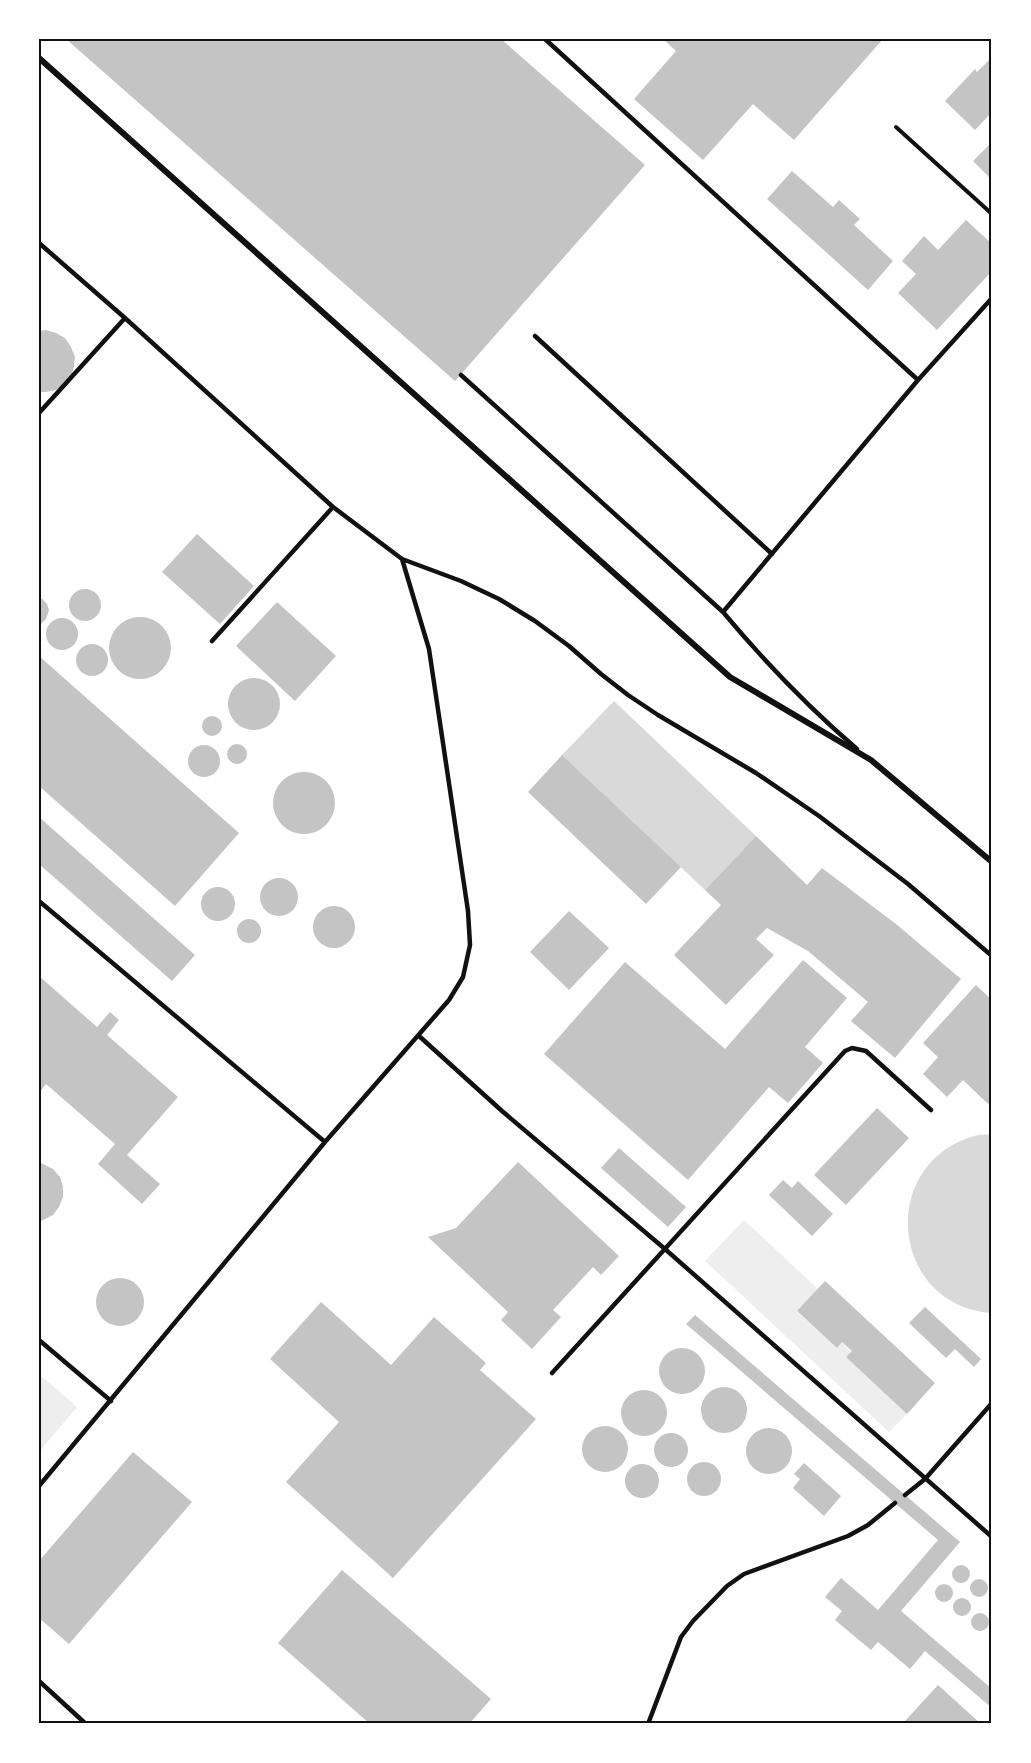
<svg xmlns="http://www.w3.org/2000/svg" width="1031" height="1763" font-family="Manrope,sans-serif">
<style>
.green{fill:#eee}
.water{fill:#d9d9d9}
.building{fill:#c4c4c4}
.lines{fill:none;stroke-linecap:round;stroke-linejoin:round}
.path{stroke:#111;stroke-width:4}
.service{stroke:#111;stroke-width:4.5}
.minor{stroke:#111;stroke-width:6}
.neatline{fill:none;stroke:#111;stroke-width:2}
</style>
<rect width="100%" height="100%" fill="#fff"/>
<path class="green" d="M 744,1220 L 818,1289 L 797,1312 L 836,1347 L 842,1342 L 907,1414 L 889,1432 L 705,1261 Z
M 39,1374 L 77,1407 L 39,1452 Z"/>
<path class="water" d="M 614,701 L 756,836 L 705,890 L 562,755 Z
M 992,1134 L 992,1313 C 890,1306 877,1164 974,1136 C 979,1134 986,1135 992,1134 Z"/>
<path class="building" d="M 66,39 L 501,39 L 645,165 L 455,381 Z
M 663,39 L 883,39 L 794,140 L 753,104 L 703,160 L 634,99 L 676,51 Z
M 992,57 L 992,112 L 975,130 L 945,101 L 975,69 L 977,72 Z
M 992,142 L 992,180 L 973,161 Z
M 792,171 L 833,207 L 839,200 L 860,219 L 854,225 L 893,261 L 868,290 L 767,199 Z
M 966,220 L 992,244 L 992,271 L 937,330 L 898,293 L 916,274 L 902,261 L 924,236 L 938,250 Z
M 46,330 L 56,333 L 65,338 L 71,347 L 75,357 L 74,367 L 71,377 L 64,384 L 56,390 L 46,392 L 39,392 L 39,331 Z
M 197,534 L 254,586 L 220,624 L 162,572 Z
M69 605a16 16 0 1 1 32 0a16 16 0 1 1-32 0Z
M 39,596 L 47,604 L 49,610 L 46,619 L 39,626 Z
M 277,602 L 336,656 L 295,701 L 236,646 Z
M109 648a31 31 0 1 1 62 0a31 31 0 1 1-62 0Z
M46 634a16 16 0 1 1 32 0a16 16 0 1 1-32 0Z
M76 660a16 16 0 1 1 32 0a16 16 0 1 1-32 0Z
M 39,656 L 239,833 L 175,906 L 39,786 Z
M228 704a26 26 0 1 1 52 0a26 26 0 1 1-52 0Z
M202 726a10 10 0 1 1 20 0a10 10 0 1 1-20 0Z
M227 754a10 10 0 1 1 20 0a10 10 0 1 1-20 0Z
M188 761a16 16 0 1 1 32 0a16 16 0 1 1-32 0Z
M 562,755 L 681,867 L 646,904 L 528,792 Z
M273 803a31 31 0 1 1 62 0a31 31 0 1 1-62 0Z
M 39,817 L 195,955 L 172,981 L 39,864 Z
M 756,836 L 807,885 L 822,868 L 896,924 L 961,979 L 895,1058 L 851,1021 L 868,1002 L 808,951 L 767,928 L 756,939 L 774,955 L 726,1005 L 674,955 L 721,905 L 705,890 Z
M260 897a19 19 0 1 1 38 0a19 19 0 1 1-38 0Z
M201 904a17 17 0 1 1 34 0a17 17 0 1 1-34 0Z
M313 927a21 21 0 1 1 42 0a21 21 0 1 1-42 0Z
M 569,911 L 609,948 L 569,990 L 530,952 Z
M237 931a12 12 0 1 1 24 0a12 12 0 1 1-24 0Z
M 803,960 L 847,998 L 805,1047 L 823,1063 L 788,1103 L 769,1087 L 688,1180 L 544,1054 L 625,962 L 725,1049 Z
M 39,976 L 97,1027 L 110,1012 L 119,1020 L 107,1035 L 178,1097 L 127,1155 L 160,1184 L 142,1204 L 98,1164 L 115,1144 L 46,1084 L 39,1093 Z
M 976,985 L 992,1000 L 992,1099 L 988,1104 L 963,1080 L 947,1097 L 923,1074 L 938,1057 L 923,1043 Z
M 877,1108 L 909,1138 L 846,1205 L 814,1175 Z
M 619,1148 L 686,1207 L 668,1227 L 601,1168 Z
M 39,1162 L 53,1169 L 60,1177 L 63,1187 L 63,1197 L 59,1207 L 53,1215 L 39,1222 Z
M 518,1162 L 619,1256 L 601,1275 L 593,1267 L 553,1310 L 561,1317 L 532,1349 L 501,1320 L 508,1312 L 428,1237 L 456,1228 Z
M 783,1180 L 792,1188 L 798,1181 L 833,1214 L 812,1236 L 769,1195 Z
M96 1302a24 24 0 1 1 48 0a24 24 0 1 1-48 0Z
M 825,1281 L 935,1383 L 907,1414 L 846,1357 L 852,1351 L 842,1342 L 837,1348 L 797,1311 Z
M 321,1302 L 391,1365 L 434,1317 L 486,1363 L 480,1370 L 536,1419 L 393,1578 L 286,1482 L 339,1422 L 270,1359 Z
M 925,1307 L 981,1359 L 974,1367 L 955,1349 L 946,1358 L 909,1323 Z
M 695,1315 L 960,1542 L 901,1611 L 992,1689 L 992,1708 L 925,1651 L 910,1669 L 878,1642 L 871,1650 L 835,1620 L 842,1611 L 825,1597 L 841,1578 L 878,1610 L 938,1540 L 686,1324 Z
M659 1371a23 23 0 1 1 46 0a23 23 0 1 1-46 0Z
M701 1410a23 23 0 1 1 46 0a23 23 0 1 1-46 0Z
M621 1413a23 23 0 1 1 46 0a23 23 0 1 1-46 0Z
M582 1449a23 23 0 1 1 46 0a23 23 0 1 1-46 0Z
M746 1451a23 23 0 1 1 46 0a23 23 0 1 1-46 0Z
M654 1450a17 17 0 1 1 34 0a17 17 0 1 1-34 0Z
M 133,1452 L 192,1502 L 69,1644 L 39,1618 L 39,1561 Z
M687 1479a17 17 0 1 1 34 0a17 17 0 1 1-34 0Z
M 804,1463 L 841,1496 L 824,1516 L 793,1488 L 800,1479 L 794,1474 Z
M625 1481a17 17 0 1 1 34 0a17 17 0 1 1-34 0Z
M952 1574a9 9 0 1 1 18 0a9 9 0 1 1-18 0Z
M 342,1570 L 491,1699 L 469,1724 L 370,1724 L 278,1643 Z
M970 1588a9 9 0 1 1 18 0a9 9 0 1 1-18 0Z
M935 1593a9 9 0 1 1 18 0a9 9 0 1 1-18 0Z
M953 1607a9 9 0 1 1 18 0a9 9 0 1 1-18 0Z
M971 1622a9 9 0 1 1 18 0a9 9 0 1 1-18 0Z
M 938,1685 L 981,1724 L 907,1724 L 905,1721 Z"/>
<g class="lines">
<path class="path" d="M 896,127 L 992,214"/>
<path class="service" d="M 545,39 L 918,380
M 39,243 L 125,318 L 333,507 L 402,559 L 461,581 L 499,599 L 535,621 L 569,646 L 601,674 L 628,695 L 658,715 L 756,773 L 819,816 L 908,884 L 992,956
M 535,336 L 772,554
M 461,375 L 723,612
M 39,413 L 125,318
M 212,641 L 333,507
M 857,749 C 808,707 764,661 723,612 L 918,380 L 992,298
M 39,901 L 325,1142
M 419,1036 L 502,1111 L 665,1249 L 992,1537
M 39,1340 L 111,1401
M 552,1373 L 845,1051 L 852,1048 L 866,1051 L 931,1110
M 39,1486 L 325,1142 L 449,1000 L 463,977 L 470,945 L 468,911 L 429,649 L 402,559
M 905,1495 L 925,1479 L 992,1403
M 39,1681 L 86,1724
M 648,1724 L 681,1637 L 693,1621 L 727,1586 L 744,1574 L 848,1536 L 868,1525 L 895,1503"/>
<path class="minor" d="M 39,58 L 730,677 L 871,760 L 992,862"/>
</g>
<rect width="1031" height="1763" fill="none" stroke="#ffffff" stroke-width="81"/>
<rect x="40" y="40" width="950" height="1682" class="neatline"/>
</svg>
